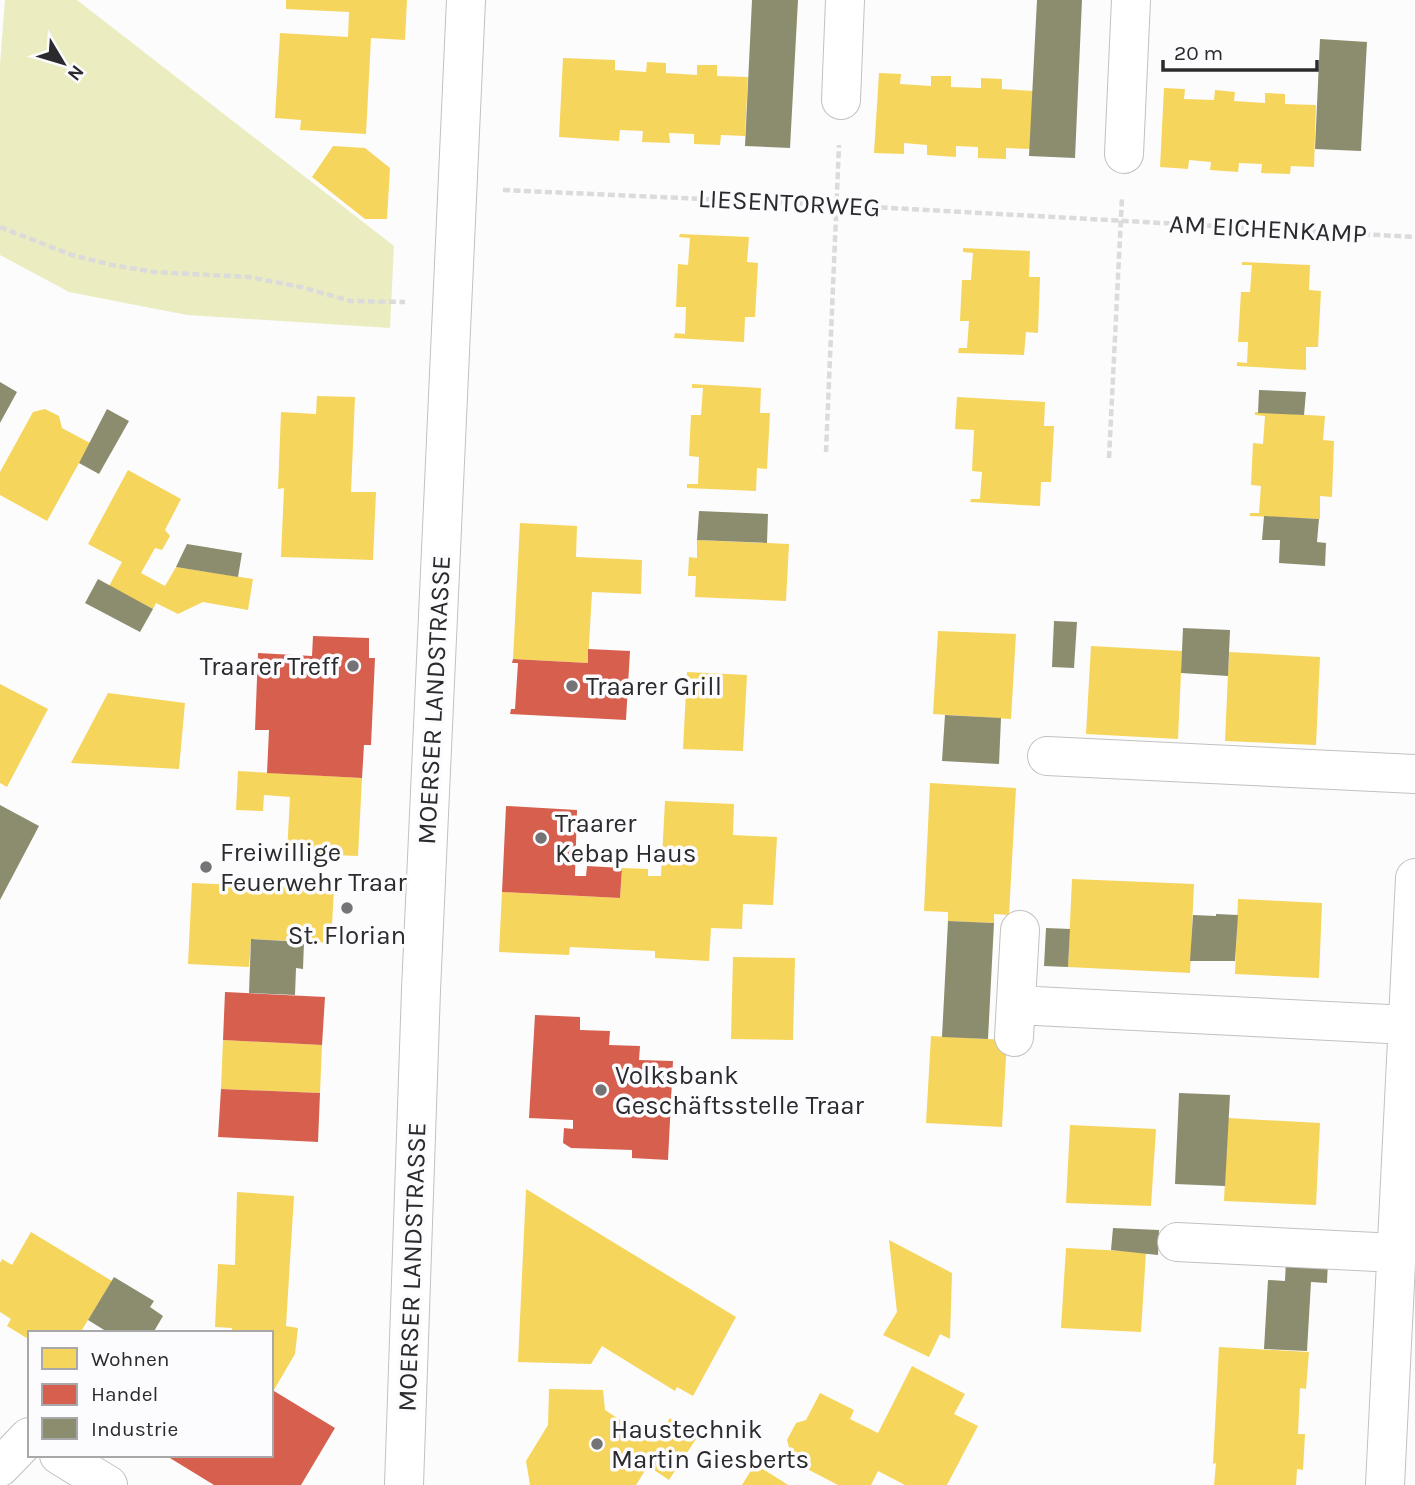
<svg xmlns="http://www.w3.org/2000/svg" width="1415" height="1485" font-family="Karla,sans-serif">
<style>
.green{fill:#ececc1}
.homes{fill:#f6d55c}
.shops{fill:#d6604d}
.industry{fill:#8c8c6e}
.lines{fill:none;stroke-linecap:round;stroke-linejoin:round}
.minor-casing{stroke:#c1c1c3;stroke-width:40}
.major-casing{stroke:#c1c1c3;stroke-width:40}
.path{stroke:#dbdbdc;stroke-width:4.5;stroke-dasharray:7 3.5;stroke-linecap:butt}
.minor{stroke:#fff;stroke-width:38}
.major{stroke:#fff;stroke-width:38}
.poi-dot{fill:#747476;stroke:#fcfbfe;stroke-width:2.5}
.labels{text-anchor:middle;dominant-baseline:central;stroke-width:7;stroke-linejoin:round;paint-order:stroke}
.street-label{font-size:26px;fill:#2b2a2d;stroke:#fcfbfe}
.poi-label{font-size:26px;fill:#2b2a2d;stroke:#fcfbfe;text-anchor:start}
</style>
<rect width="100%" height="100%" fill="#fcfcfd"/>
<path class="green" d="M 5,0 L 77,0 L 394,246 L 390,328 L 187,315 L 69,292 L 0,255 L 0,64 Z"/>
<path class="homes" d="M 286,0 L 407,0 L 405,40 L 371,38 L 366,134 L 300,130 L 301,120 L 275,118 L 280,33 L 348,37 L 349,12 L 286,9 Z
M 563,58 L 615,60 L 615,70 L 646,72 L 647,62 L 666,63 L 666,73 L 697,75 L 697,65 L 717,65 L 717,76 L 748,77 L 745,136 L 721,135 L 720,145 L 694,144 L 694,134 L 669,133 L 670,143 L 642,142 L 643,131 L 620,130 L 619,141 L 559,137 Z
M 879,73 L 901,74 L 900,84 L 931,86 L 931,76 L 951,76 L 951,87 L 981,88 L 981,78 L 1002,79 L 1002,89 L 1033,91 L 1030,149 L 1006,148 L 1006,159 L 978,158 L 978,147 L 956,146 L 956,157 L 927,155 L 927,145 L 904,143 L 904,154 L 874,153 Z
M 1164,88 L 1185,89 L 1184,99 L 1214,100 L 1215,90 L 1235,92 L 1234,101 L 1265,103 L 1265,93 L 1285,94 L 1285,104 L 1316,105 L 1314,167 L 1291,166 L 1290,174 L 1261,173 L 1262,164 L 1239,163 L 1238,172 L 1210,170 L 1211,162 L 1189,160 L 1188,169 L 1160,167 Z
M 333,146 L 365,148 L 390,168 L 387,219 L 365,219 L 312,177 Z
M 680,234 L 749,237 L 747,262 L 758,263 L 755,317 L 745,317 L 744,342 L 674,338 L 675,333 L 685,334 L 686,307 L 676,307 L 678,264 L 688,265 L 690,238 L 679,237 Z
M 963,248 L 1030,251 L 1029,277 L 1040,277 L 1038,333 L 1026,332 L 1024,355 L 958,353 L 959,348 L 967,348 L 969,321 L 960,321 L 961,300 L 962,280 L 971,280 L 973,253 L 963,252 Z
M 1242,262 L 1310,265 L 1309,290 L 1321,291 L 1318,347 L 1306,347 L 1306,370 L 1237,366 L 1237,362 L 1247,363 L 1248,342 L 1238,342 L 1241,292 L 1250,292 L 1252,265 L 1242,265 Z
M 692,384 L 761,388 L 760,413 L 770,413 L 767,469 L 757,468 L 756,491 L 687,488 L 687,484 L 698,484 L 699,457 L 689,456 L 691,415 L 701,415 L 703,388 L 692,388 Z
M 317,396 L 355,397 L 351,492 L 376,492 L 373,560 L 281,557 L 284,488 L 278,489 L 281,412 L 316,414 Z
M 957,397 L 1045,402 L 1044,426 L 1054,426 L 1051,482 L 1041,482 L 1040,506 L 970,502 L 971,499 L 980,499 L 982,472 L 972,471 L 974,430 L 955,429 Z
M 45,409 L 59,416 L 62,428 L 90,443 L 47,521 L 0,495 L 0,472 L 33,412 Z
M 1255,412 L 1325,416 L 1323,440 L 1334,441 L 1332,497 L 1320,496 L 1320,519 L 1250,516 L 1250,513 L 1259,513 L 1261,486 L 1251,485 L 1253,443 L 1263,444 L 1265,416 L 1255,415 Z
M 128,470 L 181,499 L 165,530 L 170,536 L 162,550 L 155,548 L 141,573 L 165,586 L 176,567 L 253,579 L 248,610 L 203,602 L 178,614 L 156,603 L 153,609 L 109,586 L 122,562 L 88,544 Z
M 520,523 L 577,526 L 576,557 L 642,560 L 641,594 L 592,592 L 588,663 L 513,659 Z
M 697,540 L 789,544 L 786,601 L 695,597 L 696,576 L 688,576 L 689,557 L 697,558 Z
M 938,631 L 1016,634 L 1011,719 L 933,714 Z
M 1091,646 L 1182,651 L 1178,739 L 1086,734 Z
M 1229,652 L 1320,657 L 1316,745 L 1225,741 Z
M 687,672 L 747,675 L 743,751 L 683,749 Z
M 0,684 L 48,709 L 7,787 L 0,783 Z
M 108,693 L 185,703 L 179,769 L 71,763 Z
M 238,771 L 362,778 L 358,856 L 287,853 L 290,797 L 264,795 L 263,811 L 236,810 Z
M 930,783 L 1016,788 L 1009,915 L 994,914 L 994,923 L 948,921 L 948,912 L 924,911 Z
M 665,801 L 734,804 L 733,835 L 777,837 L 773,905 L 743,904 L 742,929 L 711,928 L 709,961 L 655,958 L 655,951 L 570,947 L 569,955 L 499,952 L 502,892 L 620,898 L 622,868 L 648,869 L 648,876 L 661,876 Z
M 1072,879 L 1194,884 L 1190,973 L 1068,967 Z
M 192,883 L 334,889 L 331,943 L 251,939 L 249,967 L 188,964 Z
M 1238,899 L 1322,903 L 1319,978 L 1235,974 Z
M 733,957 L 795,958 L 793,1040 L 731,1039 Z
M 931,1036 L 1007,1040 L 1002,1127 L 926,1123 Z
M 223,1040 L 322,1045 L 320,1093 L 221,1089 Z
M 1228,1118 L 1320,1123 L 1316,1205 L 1224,1201 Z
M 1070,1125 L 1156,1129 L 1151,1206 L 1066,1203 Z
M 526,1189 L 736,1317 L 693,1396 L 677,1387 L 675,1391 L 602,1346 L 591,1364 L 518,1362 Z
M 237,1192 L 294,1196 L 286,1326 L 298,1328 L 295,1354 L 271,1395 L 271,1333 L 232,1333 L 232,1328 L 215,1327 L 218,1264 L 235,1265 Z
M 31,1232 L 112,1281 L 80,1333 L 30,1333 L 30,1340 L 7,1326 L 11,1319 L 0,1312 L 0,1263 L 2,1259 L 12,1265 Z
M 889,1240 L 952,1273 L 950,1339 L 940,1334 L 929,1357 L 883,1335 L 897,1312 Z
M 1066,1248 L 1146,1252 L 1141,1332 L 1061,1328 Z
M 1219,1347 L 1309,1352 L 1306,1389 L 1300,1388 L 1298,1434 L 1305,1434 L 1303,1470 L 1297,1469 L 1296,1485 L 1214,1485 L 1216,1463 L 1213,1464 Z
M 912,1366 L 965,1394 L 954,1414 L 978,1426 L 947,1485 L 905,1485 L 878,1471 L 871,1485 L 838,1485 L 786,1458 L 790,1451 L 787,1440 L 796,1423 L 806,1420 L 820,1393 L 854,1410 L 850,1419 L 878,1433 Z
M 549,1389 L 603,1390 L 605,1410 L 654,1442 L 670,1418 L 698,1436 L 669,1480 L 648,1466 L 636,1485 L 530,1485 L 526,1461 L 548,1425 Z
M 755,1464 L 782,1481 L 788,1485 L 742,1485 Z"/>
<path class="shops" d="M 313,636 L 369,638 L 369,658 L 375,658 L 371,745 L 364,745 L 362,778 L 267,773 L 269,730 L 255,730 L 258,653 L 312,656 Z
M 588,649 L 630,651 L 626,720 L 510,714 L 511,709 L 515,709 L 518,663 L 512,663 L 513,659 L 588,663 Z
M 506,806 L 577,810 L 575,876 L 586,876 L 587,866 L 622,868 L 620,898 L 502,892 Z
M 225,992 L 325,997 L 322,1045 L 223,1040 Z
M 535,1015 L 580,1017 L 580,1030 L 610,1031 L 609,1045 L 640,1046 L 639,1060 L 673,1061 L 668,1160 L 632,1158 L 632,1150 L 571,1148 L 563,1143 L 564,1128 L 573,1129 L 573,1120 L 529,1118 Z
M 221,1089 L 320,1093 L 318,1142 L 218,1137 Z
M 274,1391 L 335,1428 L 301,1485 L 214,1485 L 165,1455 L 271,1455 L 271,1395 Z"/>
<path class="industry" d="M 752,0 L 798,0 L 790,148 L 745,146 Z
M 1037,0 L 1082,0 L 1075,158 L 1029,156 Z
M 1320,39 L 1367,42 L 1361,151 L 1315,149 Z
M 0,382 L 17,392 L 0,423 Z
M 1259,390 L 1306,392 L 1304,415 L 1258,413 Z
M 107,409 L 129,421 L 99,474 L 79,463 Z
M 699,511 L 768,514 L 767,543 L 697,540 Z
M 1264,516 L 1319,519 L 1317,542 L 1326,543 L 1325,566 L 1279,563 L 1280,540 L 1262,540 Z
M 187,544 L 242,553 L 238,577 L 176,567 Z
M 98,579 L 153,609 L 140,632 L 85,603 Z
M 1054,621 L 1077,622 L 1074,668 L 1052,667 Z
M 1183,628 L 1230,630 L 1228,676 L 1181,673 Z
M 945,715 L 1001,718 L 999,764 L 942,761 Z
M 0,805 L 39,826 L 0,900 Z
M 1216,914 L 1238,915 L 1235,961 L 1190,961 L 1193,915 L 1216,916 Z
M 948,921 L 994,923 L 988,1039 L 942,1037 Z
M 1046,928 L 1070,929 L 1068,967 L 1044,966 Z
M 251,939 L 304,942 L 303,969 L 296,968 L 295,995 L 249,993 Z
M 1179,1093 L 1230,1095 L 1225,1186 L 1175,1184 Z
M 1113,1228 L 1159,1230 L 1158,1255 L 1111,1250 Z
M 1286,1259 L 1328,1261 L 1327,1283 L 1311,1282 L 1307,1351 L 1264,1349 L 1268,1280 L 1285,1281 Z
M 114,1277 L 154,1301 L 150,1307 L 163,1316 L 153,1333 L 109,1333 L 88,1320 Z"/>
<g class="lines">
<defs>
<path id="minor" d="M 841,100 L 845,0
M 1124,154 L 1131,0
M 1047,756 L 1415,774
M 1016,1005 L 1408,1025
M 1014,1037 L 1020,930
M 1177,1242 L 1396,1253
M 59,1455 L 108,1485
M 0,1467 L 29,1437
M 1385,1485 L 1415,878"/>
<path id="major" d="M 404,1485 L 421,990 L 466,0"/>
</defs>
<use href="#minor" class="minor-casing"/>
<use href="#major" class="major-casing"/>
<path class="path" d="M 503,190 L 837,205 L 1415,237
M 0,227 L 72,255 L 112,265 L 154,272 L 249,277 L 301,287 L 351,301 L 405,302
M 826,452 L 839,145
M 1109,458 L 1122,197"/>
<use href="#minor" class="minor"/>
<use href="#major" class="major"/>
</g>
<g class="poi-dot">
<circle cx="353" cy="666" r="7"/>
<circle cx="572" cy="686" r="7"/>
<circle cx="541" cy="838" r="7"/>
<circle cx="206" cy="867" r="7"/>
<circle cx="347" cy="908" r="7"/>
<circle cx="601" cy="1090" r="7"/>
<circle cx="597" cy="1444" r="7"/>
</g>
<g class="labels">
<g class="street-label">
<text transform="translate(789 203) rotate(3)">LIESENTORWEG</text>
<text transform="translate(1268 229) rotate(3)">AM EICHENKAMP</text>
<text transform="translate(434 700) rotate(-87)">MOERSER LANDSTRASSE</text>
<text transform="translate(412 1267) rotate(-88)">MOERSER LANDSTRASSE</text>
</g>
<g class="poi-label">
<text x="339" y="666" text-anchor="end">Traarer Treff</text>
<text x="586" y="686">Traarer Grill</text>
<text x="555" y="823">Traarer<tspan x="555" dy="30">Kebap Haus</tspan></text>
<text x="220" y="852">Freiwillige<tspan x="220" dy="30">Feuerwehr Traar</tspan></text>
<text x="347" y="935" text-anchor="middle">St. Florian</text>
<text x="615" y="1075">Volksbank<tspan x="615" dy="30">Geschäftsstelle Traar</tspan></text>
<text x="611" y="1429">Haustechnik<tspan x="611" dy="30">Martin Giesberts</tspan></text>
</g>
</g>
<rect x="28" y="1331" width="245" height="126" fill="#fcfbfe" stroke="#a8a7aa" stroke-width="2"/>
<rect x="42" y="1348" width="35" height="21" fill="#f6d55c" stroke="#a8a7aa" stroke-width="2"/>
<text x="91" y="1366" font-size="21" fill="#2b2a2d">Wohnen</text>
<rect x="42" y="1384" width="35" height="21" fill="#d6604d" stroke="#a8a7aa" stroke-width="2"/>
<text x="91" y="1401" font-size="21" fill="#2b2a2d">Handel</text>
<rect x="42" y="1418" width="35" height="21" fill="#8c8c6e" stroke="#a8a7aa" stroke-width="2"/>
<text x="91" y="1436" font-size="21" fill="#2b2a2d">Industrie</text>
<g transform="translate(63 63) rotate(128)" stroke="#fcfbfe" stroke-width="5" paint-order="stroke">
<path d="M0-5L12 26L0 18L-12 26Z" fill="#2b2a2d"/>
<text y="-10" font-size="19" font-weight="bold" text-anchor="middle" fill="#2b2a2d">N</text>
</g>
<path d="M1163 60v10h154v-10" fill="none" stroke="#2b2a2d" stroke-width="3.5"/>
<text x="1174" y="60" font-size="21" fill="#2b2a2d" stroke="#fcfbfe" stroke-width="5" paint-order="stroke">20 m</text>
</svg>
